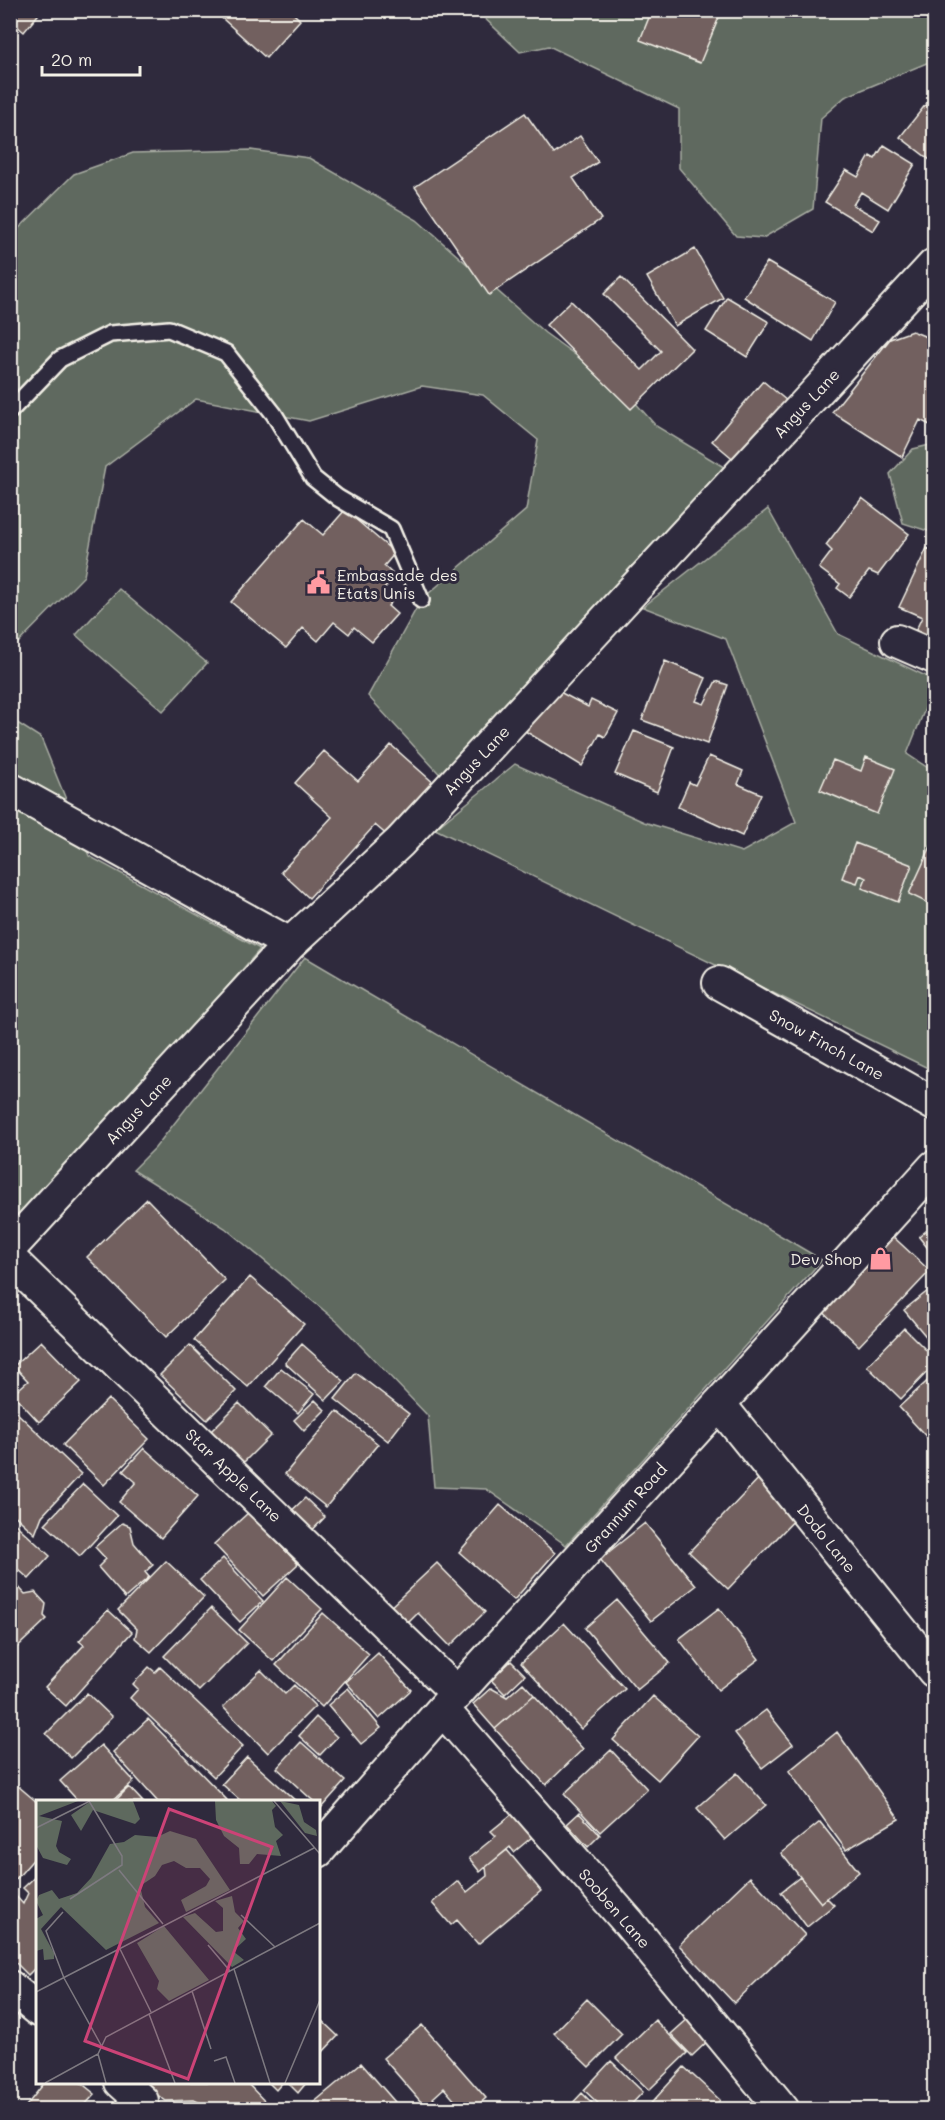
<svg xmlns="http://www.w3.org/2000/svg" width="945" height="2120" font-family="Mali,sans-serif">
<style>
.green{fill:#5e695e;stroke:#a9ada3;stroke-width:1.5}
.building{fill:#72615f;stroke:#f4f1e8;stroke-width:1.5}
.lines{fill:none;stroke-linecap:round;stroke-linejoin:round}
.service-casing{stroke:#f4f1e8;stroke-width:20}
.minor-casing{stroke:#f4f1e8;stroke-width:36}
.service{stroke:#2f2a3d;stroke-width:15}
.minor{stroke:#2f2a3d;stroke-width:32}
.labels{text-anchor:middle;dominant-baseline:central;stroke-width:6;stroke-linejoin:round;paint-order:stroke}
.street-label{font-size:16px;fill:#f4f1e8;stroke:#2f2a3d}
.poi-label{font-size:16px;fill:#f4f1e8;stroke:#2f2a3d;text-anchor:start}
.inset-road{fill:none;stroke:#7e7a81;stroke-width:1.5}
.view{fill:#cc4377;fill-opacity:0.15;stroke:#cc4377;stroke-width:3}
.inset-edge{fill:none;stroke:#f4f1e8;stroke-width:3}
</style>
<rect width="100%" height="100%" fill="#2f2a3d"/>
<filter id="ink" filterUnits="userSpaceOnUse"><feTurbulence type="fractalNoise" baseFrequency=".0167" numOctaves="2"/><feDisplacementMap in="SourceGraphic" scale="12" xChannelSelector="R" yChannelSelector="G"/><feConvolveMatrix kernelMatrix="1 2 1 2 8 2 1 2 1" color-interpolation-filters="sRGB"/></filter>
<g filter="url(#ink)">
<path class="green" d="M 477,11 L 934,11 L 934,60 L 845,97 L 821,118 L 813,209 L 763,238 L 736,236 L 679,168 L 679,109 L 549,46 L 520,52 Z
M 251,150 L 309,158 L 417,220 L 545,333 L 625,391 L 656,426 L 732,472 L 445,780 L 368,696 L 421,600 L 526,510 L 538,440 L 483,395 L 422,386 L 309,421 L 196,399 L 105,467 L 84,576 L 11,650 L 11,236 L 74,174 L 133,153 Z
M 934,444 L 934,533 L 903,523 L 890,474 L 913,449 Z
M 768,509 L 838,634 L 934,680 L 934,686 L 907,754 L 934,772 L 934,1071 L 435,829 L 515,764 L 644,822 L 742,852 L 796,822 L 726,639 L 643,607 Z
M 119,589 L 207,663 L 163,711 L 76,635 Z
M 11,719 L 41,738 L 89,856 L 260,949 L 47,1196 L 11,1229 Z
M 305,957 L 822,1260 L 566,1545 L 486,1489 L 434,1487 L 428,1416 L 339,1323 L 225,1228 L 133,1170 L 155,1148 Z"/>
<path class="building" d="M 10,10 L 42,10 L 24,32 L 10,20 Z
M 213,10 L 290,10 L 300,20 L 266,58 Z
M 652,10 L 722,10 L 700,63 L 640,40 Z
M 926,104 L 934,111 L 934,163 L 900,137 Z
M 525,113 L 554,154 L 580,136 L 598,162 L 573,178 L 601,219 L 489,295 L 415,187 Z
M 884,145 L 915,164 L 888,209 L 861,192 L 853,205 L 880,220 L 873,231 L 825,202 L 846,170 L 858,177 L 870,156 L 875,159 Z
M 695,249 L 723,298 L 675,326 L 647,277 Z
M 767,262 L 835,302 L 813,341 L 744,297 Z
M 621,277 L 692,349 L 631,409 L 546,325 L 571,301 L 642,370 L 661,351 L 604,294 Z
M 727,297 L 769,322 L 747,357 L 706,331 Z
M 912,331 L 934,340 L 934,427 L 920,420 L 902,457 L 832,412 L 890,339 Z
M 763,381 L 787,401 L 737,462 L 712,441 Z
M 862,498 L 909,534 L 878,575 L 869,571 L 849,597 L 837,588 L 840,584 L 819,568 L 832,551 L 826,545 Z
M 345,510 L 395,553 L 384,566 L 395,576 L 384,589 L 395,598 L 388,606 L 397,614 L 372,642 L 354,627 L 349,634 L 334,622 L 318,641 L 303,628 L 286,648 L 231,602 L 304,519 L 323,535 Z
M 927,548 L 934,551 L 934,632 L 930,641 L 914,634 L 922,617 L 899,607 Z
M 665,661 L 706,678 L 696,701 L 704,704 L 716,681 L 728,685 L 707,744 L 642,720 Z
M 556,690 L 588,707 L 591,700 L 618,713 L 605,737 L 600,734 L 582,766 L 525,731 Z
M 634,731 L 674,747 L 657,792 L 615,774 Z
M 391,745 L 436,785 L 389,837 L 375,825 L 309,898 L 281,872 L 332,817 L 295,783 L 324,751 L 358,781 Z
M 709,756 L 743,771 L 738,784 L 761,794 L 742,836 L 678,807 L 689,782 L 695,785 Z
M 866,757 L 895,769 L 877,814 L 820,790 L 833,760 L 861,771 Z
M 855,843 L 912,865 L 898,902 L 862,888 L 866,878 L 860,875 L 857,883 L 842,878 Z
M 931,846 L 934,848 L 934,906 L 909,894 Z
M 147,1199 L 225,1280 L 166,1337 L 87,1257 Z
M 934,1224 L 934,1256 L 919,1237 Z
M 887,1231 L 930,1271 L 859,1346 L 817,1306 Z
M 250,1277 L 304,1324 L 248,1387 L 194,1340 Z
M 934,1286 L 934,1346 L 904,1310 Z
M 904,1328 L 934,1358 L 934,1365 L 901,1399 L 867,1366 Z
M 41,1341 L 81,1382 L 39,1422 L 13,1394 L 28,1381 L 14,1366 Z
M 302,1344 L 344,1381 L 326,1400 L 285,1363 Z
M 190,1345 L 236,1391 L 207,1420 L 160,1375 Z
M 281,1368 L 314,1394 L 298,1413 L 266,1386 Z
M 356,1373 L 409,1414 L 388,1441 L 335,1399 Z
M 934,1375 L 934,1441 L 932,1443 L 899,1407 Z
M 108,1399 L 149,1439 L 104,1485 L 63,1445 Z
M 315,1400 L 325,1410 L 304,1431 L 294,1420 Z
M 239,1403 L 271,1435 L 237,1469 L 205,1437 Z
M 13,1409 L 81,1474 L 42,1516 L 35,1534 L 10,1511 Z
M 337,1411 L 378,1444 L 326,1507 L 285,1474 Z
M 144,1448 L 198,1496 L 161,1538 L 119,1502 L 136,1482 L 123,1471 Z
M 762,1475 L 801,1513 L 728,1589 L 689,1552 Z
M 83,1484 L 117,1516 L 80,1556 L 45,1524 Z
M 305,1498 L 325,1517 L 305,1538 L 284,1518 Z
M 500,1505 L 555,1553 L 514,1600 L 459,1552 Z
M 249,1512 L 298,1564 L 263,1596 L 214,1544 Z
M 10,1519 L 50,1556 L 29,1579 L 10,1562 Z
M 122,1523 L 130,1526 L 134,1543 L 153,1565 L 145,1572 L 149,1577 L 125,1598 L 98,1567 L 106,1559 L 95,1547 Z
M 645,1523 L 696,1586 L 651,1621 L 600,1559 Z
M 223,1558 L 263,1601 L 240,1622 L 200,1580 Z
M 166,1561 L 204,1597 L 151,1652 L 135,1638 L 137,1629 L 118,1610 Z
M 437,1563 L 485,1612 L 450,1646 L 418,1613 L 403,1628 L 386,1611 Z
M 287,1577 L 322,1609 L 273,1661 L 239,1630 Z
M 15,1583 L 25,1594 L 35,1592 L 46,1604 L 44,1616 L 47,1619 L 11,1653 L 10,1588 Z
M 617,1600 L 670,1663 L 637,1690 L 585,1628 Z
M 211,1608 L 247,1643 L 199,1691 L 164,1656 Z
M 719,1608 L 759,1659 L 718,1690 L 679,1639 Z
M 108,1610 L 132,1632 L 66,1706 L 45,1687 L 84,1645 L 79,1641 Z
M 323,1613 L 369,1654 L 322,1707 L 276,1665 Z
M 564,1623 L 625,1689 L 581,1729 L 521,1663 Z
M 378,1653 L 411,1690 L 379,1719 L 346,1682 Z
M 511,1661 L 525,1675 L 505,1694 L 491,1680 Z
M 149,1667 L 155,1672 L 160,1667 L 243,1746 L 214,1777 L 130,1698 L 138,1689 L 133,1684 Z
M 261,1670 L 285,1694 L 294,1685 L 315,1706 L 268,1753 L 223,1707 Z
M 523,1683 L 534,1695 L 495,1729 L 473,1704 L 491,1688 L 507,1697 Z
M 348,1688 L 381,1728 L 361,1744 L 328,1705 Z
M 87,1693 L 112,1717 L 71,1758 L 46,1734 Z
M 534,1695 L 583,1749 L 546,1785 L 495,1729 Z
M 653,1696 L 698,1736 L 658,1780 L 613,1740 Z
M 766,1710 L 793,1744 L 762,1768 L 735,1733 Z
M 316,1717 L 337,1737 L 320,1755 L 299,1736 Z
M 148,1719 L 227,1800 L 226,1802 L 158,1802 L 113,1752 Z
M 837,1732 L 899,1819 L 846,1850 L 789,1771 Z
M 301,1742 L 345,1781 L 321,1808 L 277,1768 Z
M 101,1745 L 134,1781 L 111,1802 L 79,1802 L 60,1781 Z
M 611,1750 L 647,1789 L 600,1832 L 564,1794 Z
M 247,1757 L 297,1802 L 242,1802 L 222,1784 Z
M 737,1773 L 766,1805 L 725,1840 L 697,1808 Z
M 11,1780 L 38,1803 L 38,1854 L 10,1886 Z
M 129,1787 L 143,1802 L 114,1802 Z
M 517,1810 L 537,1833 L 514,1852 L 510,1847 L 480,1872 L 469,1858 L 496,1836 L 491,1831 Z
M 579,1813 L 600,1835 L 588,1847 L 567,1824 Z
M 820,1822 L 859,1872 L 821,1903 L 781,1853 Z
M 507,1850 L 541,1891 L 478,1944 L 457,1920 L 451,1925 L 432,1903 L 458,1881 L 467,1892 L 487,1876 L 486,1867 Z
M 38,1874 L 38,1965 L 28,1975 L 10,1957 L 10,1895 L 13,1893 L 23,1904 L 28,1893 L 23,1888 Z
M 750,1877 L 805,1935 L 734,2003 L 679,1945 Z
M 800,1877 L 821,1903 L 827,1898 L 834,1905 L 807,1927 L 781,1892 Z
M 587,1999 L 622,2034 L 589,2067 L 554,2033 Z
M 318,2017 L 338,2036 L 318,2057 Z
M 690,2017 L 711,2038 L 692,2056 L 671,2034 Z
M 655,2020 L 687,2053 L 649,2090 L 616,2058 Z
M 422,2025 L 486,2098 L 476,2107 L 469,2103 L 462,2109 L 444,2088 L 433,2098 L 443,2110 L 428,2110 L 383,2058 Z
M 611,2061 L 643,2092 L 626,2110 L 605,2110 L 584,2090 Z
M 361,2063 L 395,2102 L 386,2110 L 317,2110 L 312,2104 Z
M 684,2067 L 720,2100 L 712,2110 L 645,2110 Z
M 45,2082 L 80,2082 L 95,2094 L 80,2110 L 23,2110 Z
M 146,2082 L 246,2082 L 273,2110 L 215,2110 L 194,2100 L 166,2101 L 146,2087 Z
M 268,2082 L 283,2082 L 276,2090 Z
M 287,2082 L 307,2082 L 298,2093 Z
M 582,2093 L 599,2110 L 566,2110 Z"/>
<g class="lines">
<defs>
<path id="service" d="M 10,411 L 60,359 L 110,334 L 169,329 L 226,353 L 274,414 L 313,478 L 338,498 L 391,529 L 421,600"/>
<path id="minor" d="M 897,641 L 934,657
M 10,789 L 290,944
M 719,983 L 934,1104
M 10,1248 L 290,944 L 400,842 L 934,265
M 10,1259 L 457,1693
M 719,1404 L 934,1671
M 444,1711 L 628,1922 L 783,2110
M 318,1851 L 457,1693 L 934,1167
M 10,1987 L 38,2010
M 121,2082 L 142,2101"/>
</defs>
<use href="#service" class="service-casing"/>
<use href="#minor" class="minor-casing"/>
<use href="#service" class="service"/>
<use href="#minor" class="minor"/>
</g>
</g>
<defs>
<symbol id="civic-bare" viewBox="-9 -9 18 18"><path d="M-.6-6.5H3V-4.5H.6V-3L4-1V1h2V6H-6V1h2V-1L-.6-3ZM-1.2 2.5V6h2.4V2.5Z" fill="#ff9aa2" stroke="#2f2a3d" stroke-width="2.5" paint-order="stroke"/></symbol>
<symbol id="shop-bare" viewBox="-9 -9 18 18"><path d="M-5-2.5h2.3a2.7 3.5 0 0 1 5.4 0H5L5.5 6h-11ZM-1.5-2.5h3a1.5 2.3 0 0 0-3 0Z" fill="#ff9aa2" stroke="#2f2a3d" stroke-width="2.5" paint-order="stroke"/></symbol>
</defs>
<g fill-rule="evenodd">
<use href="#civic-bare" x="302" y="566" width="33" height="33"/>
<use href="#shop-bare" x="864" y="1242" width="33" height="33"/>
</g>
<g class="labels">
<g class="street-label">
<text transform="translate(806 403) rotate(-47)">Angus Lane</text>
<text transform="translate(476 760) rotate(-47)">Angus Lane</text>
<text transform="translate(827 1044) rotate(29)">Snow Finch Lane</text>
<text transform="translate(138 1109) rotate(-47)">Angus Lane</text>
<text transform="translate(234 1475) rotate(44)">Star Apple Lane</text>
<text transform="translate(625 1508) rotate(-48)">Grannum Road</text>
<text transform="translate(827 1538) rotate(51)">Dodo Lane</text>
<text transform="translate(615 1908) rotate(49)">Sooben Lane</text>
</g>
<g class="poi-label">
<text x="337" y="574">Embassade des<tspan x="337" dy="18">Etats Unis</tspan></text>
<text x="862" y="1258" text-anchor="end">Dev Shop</text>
</g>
</g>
<g transform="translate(36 1800)">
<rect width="284" height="284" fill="#2f2a3d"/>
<path d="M 0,1 L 42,1 L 3,16 L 26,21 L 20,46 L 23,52 L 35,59 L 31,65 L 7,58 L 0,45 ZM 55,1 L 97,1 L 104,19 L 99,24 L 57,10 L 45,31 L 35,15 ZM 179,1 L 236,1 L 240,6 L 236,10 L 239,27 L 247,35 L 240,41 L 245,56 L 221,54 L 213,64 L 204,64 L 203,48 L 188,36 L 180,20 ZM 244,1 L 263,5 L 268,22 L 280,30 L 281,36 L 269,33 ZM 134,31 L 160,39 L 194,90 L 150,112 L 145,100 L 170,86 L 174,79 L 164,68 L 150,68 L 138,61 L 126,65 L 119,76 L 104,86 L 109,107 L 123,123 L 70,150 L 25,107 L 5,129 L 18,153 L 18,159 L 8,160 L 7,149 L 0,151 L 0,119 L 7,115 L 0,101 L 3,95 L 16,90 L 23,99 L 41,93 L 55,78 L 74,44 L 88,42 L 99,35 L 121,37 ZM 196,96 L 199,112 L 208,121 L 202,128 L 210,139 L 197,151 L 208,160 L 196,167 L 147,117 L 159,113 L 180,132 L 187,131 L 187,108 L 179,101 ZM 128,126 L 173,180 L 133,201 L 121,189 L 123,181 L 101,143 Z" fill="#5e695e"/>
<path class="inset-road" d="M 238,1 L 284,54M 0,28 L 54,1M 83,70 L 127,124M 34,99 L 86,65 L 86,56 L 53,1M 27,112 L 10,131 L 28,178 L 65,245M 205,115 L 239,147M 172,145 L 194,171M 83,147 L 115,212M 198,169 L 234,283M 156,191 L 175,249M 0,192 L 278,48M 113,214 L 139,283M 62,254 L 70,283M 178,261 L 190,257 L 199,283M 9,283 L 62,254 L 70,237 L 284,123M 249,283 L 284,200"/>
<path class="view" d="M 133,9 L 236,47 L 152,279 L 49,241 Z"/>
<rect width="284" height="284" class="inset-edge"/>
</g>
<rect width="945" height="2120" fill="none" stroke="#2f2a3d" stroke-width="36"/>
<rect x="18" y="18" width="909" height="2084" fill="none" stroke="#f4f1e8" stroke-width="2" filter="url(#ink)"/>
<path d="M42 66v9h98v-9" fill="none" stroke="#f4f1e8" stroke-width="3"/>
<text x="51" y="66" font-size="18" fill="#f4f1e8" stroke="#2f2a3d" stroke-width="4.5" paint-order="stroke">20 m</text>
</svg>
